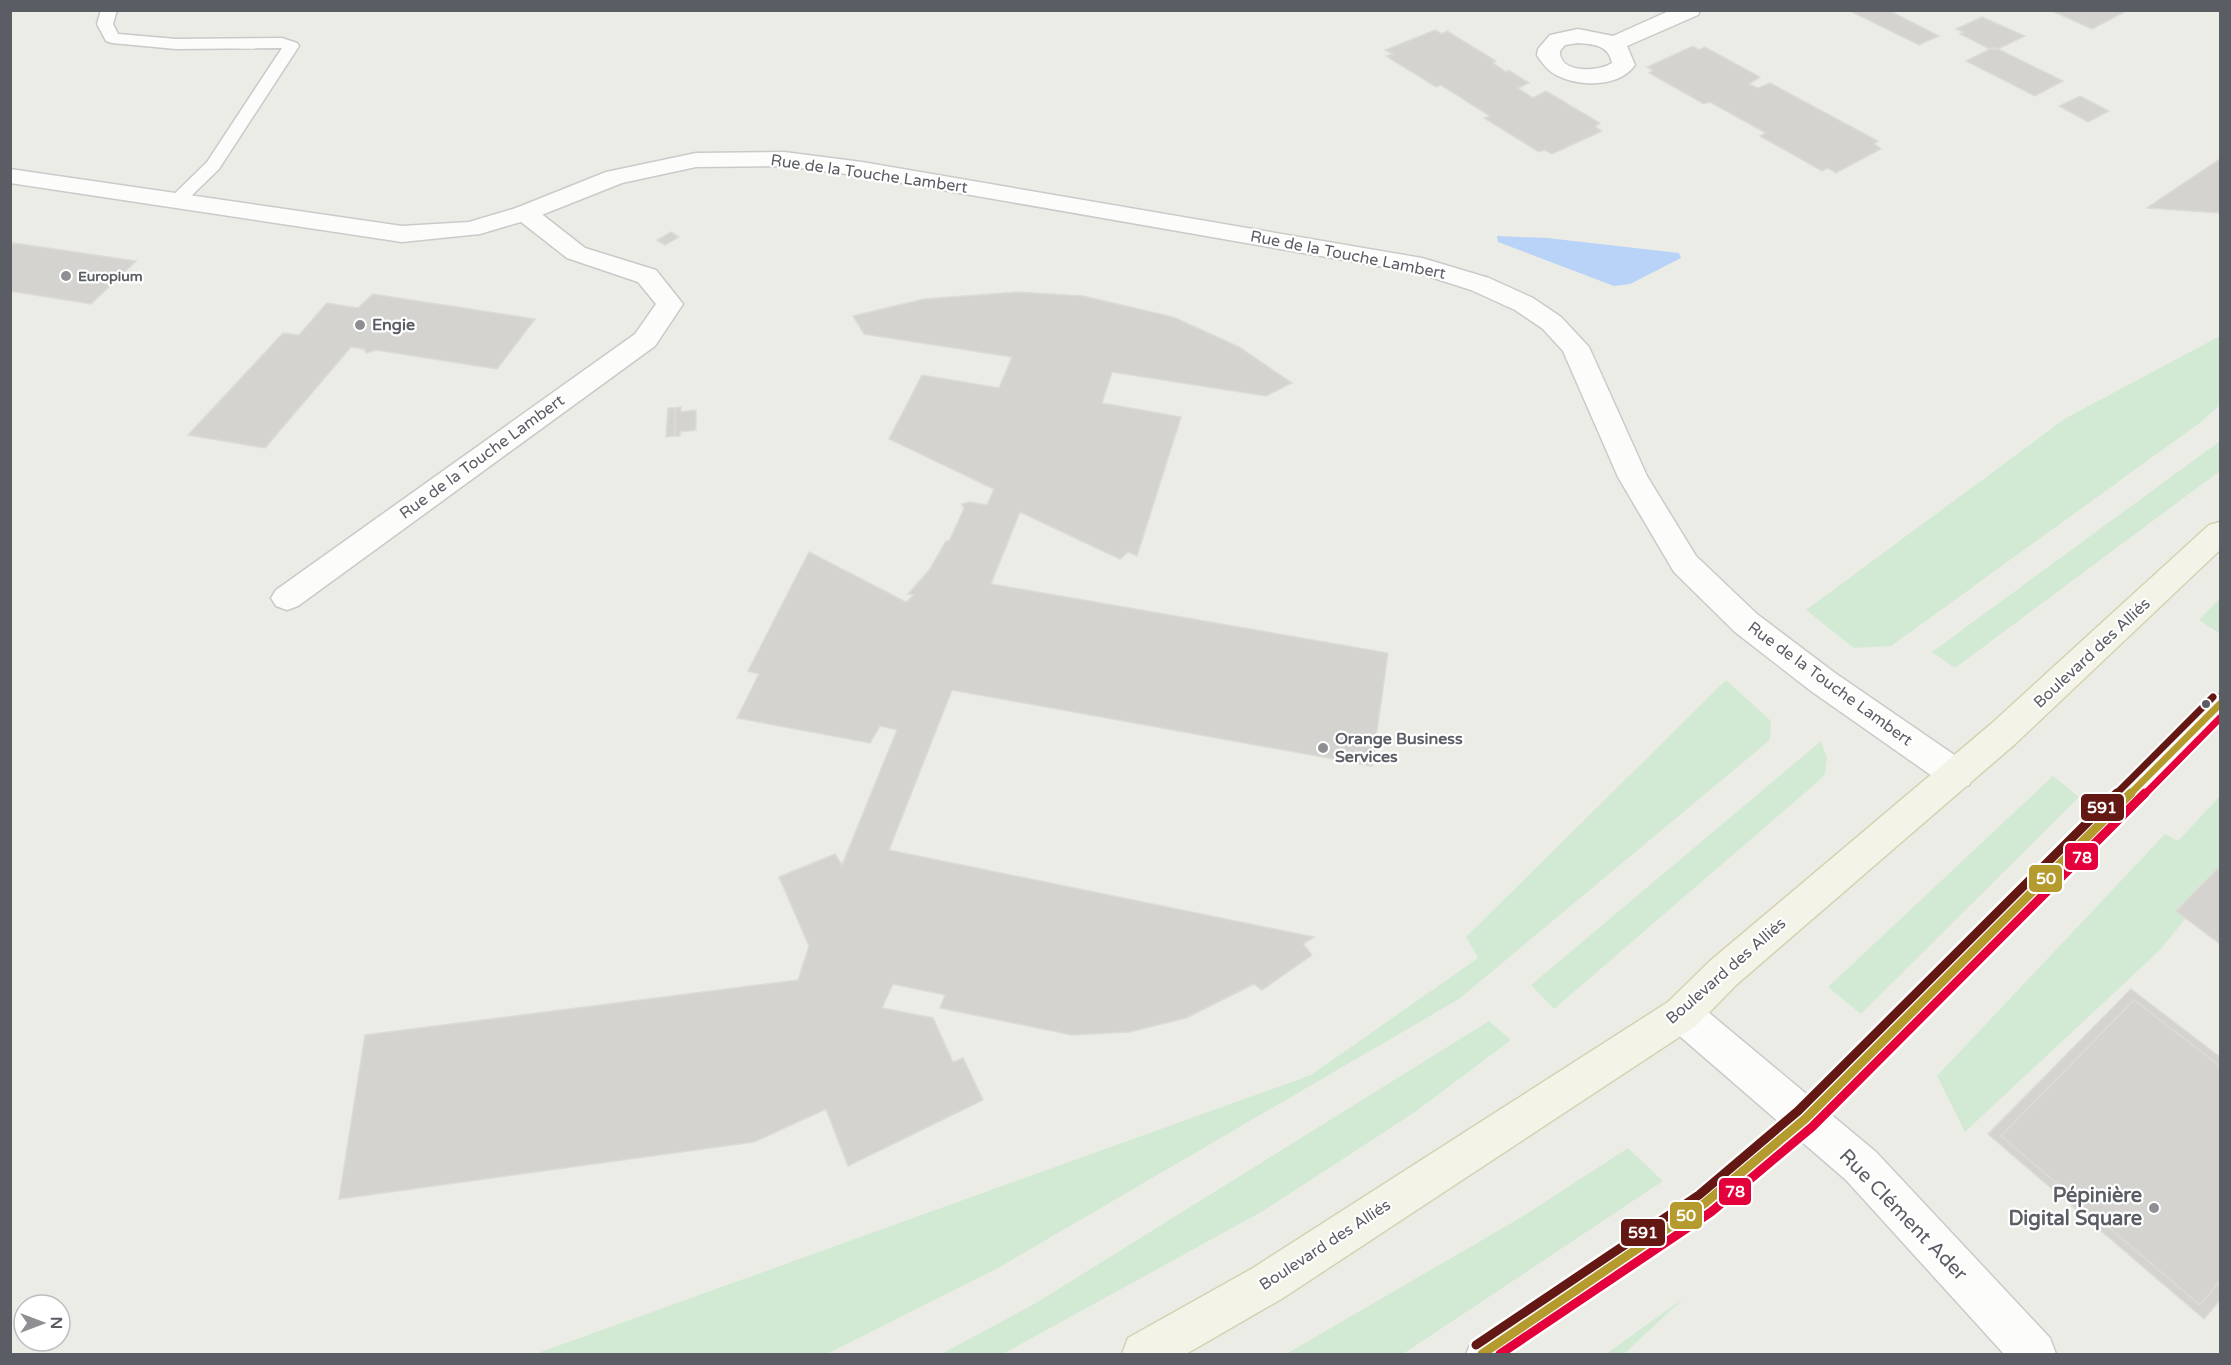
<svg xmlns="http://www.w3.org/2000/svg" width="2231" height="1365" font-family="'Varela Round',sans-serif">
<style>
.green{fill:#d2ead4}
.water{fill:#b8d2f8}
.building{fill:#d4d3d0;stroke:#dcdbd5;stroke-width:1.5}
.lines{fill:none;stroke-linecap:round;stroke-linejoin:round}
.lane-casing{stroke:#c8c9c8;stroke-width:3}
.street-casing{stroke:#c8c9c8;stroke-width:3}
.secondary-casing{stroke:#cacaca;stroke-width:3}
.primary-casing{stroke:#d5d2b2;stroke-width:3}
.lane{fill:#fcfcfb;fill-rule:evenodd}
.street{fill:#fcfcfb;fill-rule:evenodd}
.secondary{fill:#fcfcfb;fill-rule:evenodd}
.primary{fill:#f3f3e7;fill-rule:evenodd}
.bus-1-far1-casing{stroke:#fff;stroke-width:11}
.bus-1-casing{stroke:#fff;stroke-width:14}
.bus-2-far1-casing{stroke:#fff;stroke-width:11}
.bus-2-casing{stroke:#fff;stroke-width:14}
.bus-3-far1-casing{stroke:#fff;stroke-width:11}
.bus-3-casing{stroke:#fff;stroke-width:14}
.bus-1-far1{stroke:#b59a2d;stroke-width:7}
.bus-1{stroke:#b59a2d;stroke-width:9}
.bus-2-far1{stroke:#e4003a;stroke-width:7}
.bus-2{stroke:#e4003a;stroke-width:9}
.bus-3-far1{stroke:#641814;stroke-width:7}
.bus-3{stroke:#641814;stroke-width:9}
.poi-dot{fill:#8e8f92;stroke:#fff;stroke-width:2}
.bus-dot{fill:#5b5d64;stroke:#fff;stroke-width:2}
.labels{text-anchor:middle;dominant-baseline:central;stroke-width:4.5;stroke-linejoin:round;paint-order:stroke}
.far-poi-label{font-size:14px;font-weight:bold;fill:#5b5d64;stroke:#fff;text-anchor:start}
.street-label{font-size:16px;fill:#5b5d64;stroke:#fff}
.poi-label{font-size:16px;font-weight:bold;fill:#5b5d64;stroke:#fff;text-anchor:start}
.near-poi-label{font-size:20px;font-weight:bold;fill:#5b5d64;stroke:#fff;text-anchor:end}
.near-street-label{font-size:20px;fill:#5b5d64;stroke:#fff}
.line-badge{stroke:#fff;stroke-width:2}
.badge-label{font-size:16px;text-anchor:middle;font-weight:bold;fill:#fff}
</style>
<rect width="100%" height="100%" fill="#ecece6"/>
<path class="green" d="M 2220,336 L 2220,405 L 2201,422 L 1891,646 L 1854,648 L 1806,610 L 2066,418 Z
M 2220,441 L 2220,471 L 1955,668 L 1932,652 Z
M 2220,598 L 2220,634 L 2199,620 Z
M 1726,680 L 1771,721 L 1770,740 L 1459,999 L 998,1268 L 827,1354 L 535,1354 L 1311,1075 L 1478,958 L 1466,937 Z
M 1821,741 L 1827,758 L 1825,774 L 1814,785 L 1554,1009 L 1531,985 Z
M 2053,776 L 2079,797 L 1861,1014 L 1828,987 Z
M 2220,796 L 2220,876 L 2160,950 L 1965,1132 L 1937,1076 L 2165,834 L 2178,841 Z
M 1489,1021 L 1511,1040 L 1415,1112 L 1263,1211 L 1003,1354 L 941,1354 L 1036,1303 Z
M 1628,1148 L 1663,1181 L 1403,1354 L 1286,1354 L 1520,1218 Z
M 1684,1298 L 1624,1354 L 1606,1354 Z"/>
<path class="water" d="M 1497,236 L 1547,238 L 1679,253 L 1681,258 L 1630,284 L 1614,286 L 1498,242 Z"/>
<path class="building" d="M 1848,10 L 1888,10 L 1939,36 L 1919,45 Z
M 2050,10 L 2128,10 L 2092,29 Z
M 1982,17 L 2025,36 L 1998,49 L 1990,49 L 1960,34 L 1964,32 L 1956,29 Z
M 1435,30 L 1442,34 L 1447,31 L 1496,61 L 1493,63 L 1506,72 L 1508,70 L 1529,83 L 1518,88 L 1533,98 L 1546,91 L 1600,123 L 1595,127 L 1602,131 L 1552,154 L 1544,150 L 1539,152 L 1484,118 L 1490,116 L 1441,85 L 1436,87 L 1386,56 L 1393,54 L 1385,50 Z
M 1693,46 L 1699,50 L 1705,47 L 1760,77 L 1749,84 L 1758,88 L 1770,83 L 1878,141 L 1874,144 L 1881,149 L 1836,173 L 1828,168 L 1822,171 L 1760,136 L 1766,133 L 1710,102 L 1704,104 L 1649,73 L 1653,70 L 1647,67 Z
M 1994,47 L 1998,49 L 2063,81 L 2035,96 L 1966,61 Z
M 2080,96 L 2109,111 L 2088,122 L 2059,106 Z
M 2220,159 L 2220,213 L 2147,208 L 2169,193 Z
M 671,232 L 679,237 L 665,245 L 657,240 Z
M 14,243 L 136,261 L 91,304 L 10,291 L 10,245 Z
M 1018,292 L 1083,296 L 1173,317 L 1239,347 L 1292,383 L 1266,396 L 1112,372 L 1102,403 L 1181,417 L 1137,556 L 1128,552 L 1120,559 L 1020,512 L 991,584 L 1388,653 L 1372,766 L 952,690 L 889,850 L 1314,937 L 1303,944 L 1312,955 L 1262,990 L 1254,984 L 1186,1018 L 1129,1032 L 1072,1035 L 940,1008 L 945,995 L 893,984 L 882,1008 L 933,1018 L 953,1062 L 963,1058 L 983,1100 L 848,1166 L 826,1109 L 754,1142 L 339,1199 L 365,1035 L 798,980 L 809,946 L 779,877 L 835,854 L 842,865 L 897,730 L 880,726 L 870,743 L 737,718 L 759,674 L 748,671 L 809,552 L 906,602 L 914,595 L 908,594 L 930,569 L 946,541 L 949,541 L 964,509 L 962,504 L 970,502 L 987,505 L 994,489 L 889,439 L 922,375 L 999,388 L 1012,357 L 864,334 L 853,316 L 924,299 Z
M 373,294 L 535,319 L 497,369 L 376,350 L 366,353 L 364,349 L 351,347 L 265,448 L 188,435 L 283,333 L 299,335 L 327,303 L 358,308 Z
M 681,407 L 681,412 L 696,410 L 696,430 L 680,432 L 680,436 L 675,436 L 675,408 Z
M 668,408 L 675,408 L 675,436 L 666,437 Z
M 2220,866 L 2220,944 L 2176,911 Z
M 2131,989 L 2220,1057 L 2220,1066 L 2134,1000 L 2001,1136 L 2200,1305 L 2220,1281 L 2220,1300 L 2204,1319 L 1988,1134 Z
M 2134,1000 L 2220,1066 L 2220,1281 L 2200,1305 L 2001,1136 Z"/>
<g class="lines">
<defs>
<path id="lane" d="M 101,10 L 117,10 L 113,24 L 118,34 L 176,39 L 282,38 L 297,43 L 299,46 L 219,169 L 182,205 L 170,205 L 167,201 L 207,162 L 282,48 L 176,49 L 112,43 L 106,41 L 97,24 Z
M 2220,694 L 2220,719 L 1815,1129 L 1716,1214 L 1509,1354 L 1466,1354 L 1471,1343 L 1694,1192 L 1795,1109 L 2211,697 Z"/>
<path id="street" d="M 1671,10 L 1700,10 L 1698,15 L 1627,46 L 1635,65 C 1619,88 1579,87 1556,75 C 1548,71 1542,63 1537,55 L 1538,49 L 1550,35 L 1578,29 L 1613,36 ZM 1578,43 C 1593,44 1609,45 1612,63 C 1599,72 1559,74 1560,51 L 1565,45 Z
M 525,206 L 534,208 L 585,248 L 656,270 L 683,304 L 655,346 L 298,606 L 287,610 L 276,606 L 271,598 L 276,590 L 635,334 L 656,304 L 638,282 L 567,258 L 516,218 L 513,213 L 516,208 Z"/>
<path id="secondary" d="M 784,152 L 862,162 L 1422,258 L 1489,278 L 1533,298 L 1561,317 L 1589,347 L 1647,476 L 1696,556 L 1757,614 L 1835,673 L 1969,765 L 1974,775 L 1969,785 L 1957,789 L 1945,785 L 1811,691 L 1735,632 L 1674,572 L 1618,477 L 1563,351 L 1543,329 L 1515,310 L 1471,290 L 1418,273 L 862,176 L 784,166 L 696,167 L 622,183 L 534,218 L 480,234 L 402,242 L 10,183 L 10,169 L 402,226 L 469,222 L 516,208 L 606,172 L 696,153 Z
M 1682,996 L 1696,1002 L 1876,1152 L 2050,1338 L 2056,1354 L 2004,1354 L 1846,1180 L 1668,1026 L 1663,1014 L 1668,1002 Z"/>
<path id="primary" d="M 2220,522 L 2220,550 L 2015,744 L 1736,985 L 1696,1026 L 1283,1298 L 1186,1354 L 1122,1354 L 1128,1338 L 1253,1268 L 1668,1002 L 1710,961 L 1991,724 L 2209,525 Z"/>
</defs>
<use href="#lane" class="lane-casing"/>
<use href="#street" class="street-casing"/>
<use href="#secondary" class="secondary-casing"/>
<use href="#primary" class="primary-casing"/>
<use href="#lane" class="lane"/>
<use href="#street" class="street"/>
<use href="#secondary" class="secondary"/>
<use href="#primary" class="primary"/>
<defs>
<path id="bus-1-far1" d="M 2129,795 L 2220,704"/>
<path id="bus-1" d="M 1482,1354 L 1705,1203 L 1805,1119 L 2131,793"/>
<path id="bus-2-far1" d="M 2144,795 L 2220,718"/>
<path id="bus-2" d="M 1500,1354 L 1711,1212 L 1812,1127 L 2145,793"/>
<path id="bus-3-far1" d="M 2115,795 L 2213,697"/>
<path id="bus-3" d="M 1476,1345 L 1699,1195 L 1798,1111 L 2117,793"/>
</defs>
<use href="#bus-1-far1" class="bus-1-far1-casing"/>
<use href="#bus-1" class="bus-1-casing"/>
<use href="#bus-2-far1" class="bus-2-far1-casing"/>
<use href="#bus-2" class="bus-2-casing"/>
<use href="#bus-3-far1" class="bus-3-far1-casing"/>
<use href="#bus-3" class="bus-3-casing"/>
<use href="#bus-1-far1" class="bus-1-far1"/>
<use href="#bus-1" class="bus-1"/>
<use href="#bus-2-far1" class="bus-2-far1"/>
<use href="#bus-2" class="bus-2"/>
<use href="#bus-3-far1" class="bus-3-far1"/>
<use href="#bus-3" class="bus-3"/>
</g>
<g class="poi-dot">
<circle cx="66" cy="276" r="6"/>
<circle cx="360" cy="325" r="6"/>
<circle cx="1323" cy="748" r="6"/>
<circle cx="2154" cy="1208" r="6"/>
</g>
<circle class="bus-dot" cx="2206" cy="704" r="5"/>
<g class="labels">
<g class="far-poi-label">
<text x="78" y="276">Europium</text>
</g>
<g class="street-label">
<text transform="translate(869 174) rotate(8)">Rue de la Touche Lambert</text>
<text transform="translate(1348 255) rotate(11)">Rue de la Touche Lambert</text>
<text transform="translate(482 457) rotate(-36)">Rue de la Touche Lambert</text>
<text transform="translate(2092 653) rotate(-43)">Boulevard des Alliés</text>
<text transform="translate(1830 684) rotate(36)">Rue de la Touche Lambert</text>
<text transform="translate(1726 971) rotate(-41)">Boulevard des Alliés</text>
<text transform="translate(1325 1245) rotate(-33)">Boulevard des Alliés</text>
</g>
<g class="poi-label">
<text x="372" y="325">Engie</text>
<text x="1335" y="739">Orange Business<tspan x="1335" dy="18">Services</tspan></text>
</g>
<g class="near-poi-label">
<text x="2142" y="1196">Pépinière<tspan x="2142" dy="23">Digital Square</tspan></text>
</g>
<g class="near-street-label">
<text transform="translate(1903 1215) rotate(46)">Rue Clément Ader</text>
</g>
</g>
<g class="line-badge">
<rect x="2080" y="793" width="45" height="29" rx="6" fill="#641814"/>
<rect x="2064" y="842" width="35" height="29" rx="6" fill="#e4003a"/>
<rect x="2028" y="864" width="35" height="29" rx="6" fill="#b59a2d"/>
<rect x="1718" y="1177" width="34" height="29" rx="6" fill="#e4003a"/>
<rect x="1669" y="1201" width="34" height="29" rx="6" fill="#b59a2d"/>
<rect x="1620" y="1218" width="46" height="29" rx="6" fill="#641814"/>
</g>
<g class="badge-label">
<text x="2102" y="813">591</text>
<text x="2082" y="863">78</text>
<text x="2046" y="884">50</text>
<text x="1735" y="1197">78</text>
<text x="1686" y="1221">50</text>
<text x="1643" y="1238">591</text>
</g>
<rect width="2231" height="1365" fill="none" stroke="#5b5d64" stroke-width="24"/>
<g transform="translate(42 1323) rotate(90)"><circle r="28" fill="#ffffff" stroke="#bdbec1" stroke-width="1.5"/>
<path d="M0-4.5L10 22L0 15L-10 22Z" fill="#8e8f92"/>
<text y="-9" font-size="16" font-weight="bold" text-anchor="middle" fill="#5b5d64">N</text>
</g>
</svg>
